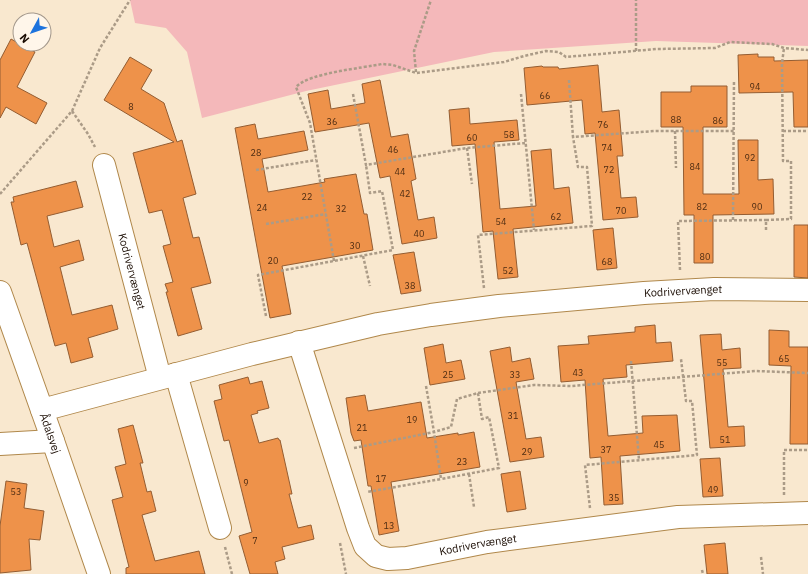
<svg xmlns="http://www.w3.org/2000/svg" width="808" height="574" font-family="'IBM Plex Sans',sans-serif">
<style>
.green{fill:#f4b8ba}
.building{fill:#ee924a;stroke:#945d32}
.lines{fill:none;stroke-linecap:round;stroke-linejoin:round}
.minor-casing{stroke:#b0884b;stroke-width:24}
.path{stroke:#ab9b87;stroke-width:2.5;stroke-dasharray:3 2;stroke-linecap:butt}
.minor{stroke:#fff;stroke-width:22}
.labels{text-anchor:middle;dominant-baseline:central;stroke-width:3;stroke-linejoin:round;paint-order:stroke}
.number-label{font-size:9px;fill:#4e2c12}
.street-label{font-size:11px;fill:#180a00;stroke:#fff6ea}
</style>
<rect width="100%" height="100%" fill="#f9e8cf"/>
<path class="green" d="M 130,0 L 808,0 L 808,46 L 656,41 L 494,52 L 306,91 L 202,118 L 187,52 L 166,28 L 135,23 Z"/>
<path class="building" d="M 11,39 L 35,52 L 17,87 L 47,103 L 36,124 L 6,107 L 0,118 L 0,60 Z
M 758,54 L 758,57 L 774,57 L 774,61 L 808,60 L 808,127 L 794,127 L 793,92 L 739,93 L 738,55 Z
M 130,57 L 152,70 L 141,89 L 164,103 L 177,142 L 182,140 L 196,194 L 183,198 L 193,238 L 199,237 L 211,283 L 191,288 L 202,329 L 178,336 L 166,292 L 168,292 L 165,284 L 173,282 L 163,246 L 171,244 L 162,210 L 149,213 L 133,153 L 174,142 L 104,100 Z
M 598,65 L 602,112 L 619,110 L 623,156 L 617,156 L 621,198 L 636,197 L 638,217 L 603,220 L 595,133 L 585,134 L 582,100 L 527,105 L 524,68 L 542,66 L 543,67 L 558,67 L 559,69 Z
M 380,80 L 391,137 L 408,134 L 416,179 L 411,181 L 418,220 L 434,217 L 437,238 L 402,244 L 390,176 L 380,178 L 369,123 L 315,132 L 308,94 L 328,90 L 331,109 L 365,103 L 362,84 Z
M 691,86 L 727,86 L 727,127 L 703,127 L 703,194 L 739,194 L 738,140 L 758,140 L 758,180 L 773,179 L 774,214 L 713,215 L 713,263 L 694,263 L 694,215 L 684,215 L 683,127 L 661,127 L 661,92 L 691,92 Z
M 469,108 L 470,124 L 517,120 L 519,140 L 494,142 L 500,209 L 536,206 L 531,151 L 551,149 L 554,189 L 569,187 L 573,223 L 513,229 L 518,277 L 498,279 L 493,231 L 483,232 L 475,144 L 452,146 L 449,110 Z
M 255,124 L 258,139 L 304,131 L 308,150 L 262,159 L 268,192 L 325,182 L 324,179 L 356,174 L 364,214 L 367,214 L 373,250 L 282,266 L 291,314 L 270,318 L 235,128 Z
M 76,181 L 83,207 L 47,216 L 54,247 L 79,240 L 84,260 L 60,267 L 72,315 L 112,305 L 118,329 L 88,338 L 93,357 L 71,363 L 66,343 L 55,346 L 27,243 L 21,245 L 11,202 L 14,202 L 13,197 Z
M 794,225 L 808,225 L 808,278 L 794,277 Z
M 613,228 L 617,268 L 597,270 L 593,230 Z
M 414,252 L 421,291 L 401,294 L 393,255 Z
M 655,325 L 656,343 L 671,342 L 673,361 L 626,365 L 627,377 L 603,379 L 608,436 L 643,433 L 642,416 L 677,415 L 680,451 L 620,456 L 623,504 L 604,505 L 601,457 L 590,458 L 585,380 L 561,382 L 558,346 L 589,344 L 588,336 L 635,332 L 635,327 Z
M 769,330 L 789,331 L 789,347 L 808,347 L 808,444 L 790,444 L 791,366 L 769,365 Z
M 721,334 L 722,350 L 740,348 L 741,368 L 723,369 L 728,427 L 744,426 L 745,446 L 710,448 L 700,335 Z
M 443,344 L 446,363 L 461,360 L 465,379 L 430,385 L 424,348 Z
M 510,347 L 512,362 L 530,358 L 534,379 L 516,382 L 526,439 L 541,437 L 544,457 L 510,462 L 490,351 Z
M 248,377 L 250,384 L 262,381 L 269,408 L 257,411 L 258,413 L 251,415 L 259,443 L 278,438 L 279,440 L 280,440 L 292,494 L 289,494 L 298,528 L 311,525 L 314,539 L 282,547 L 285,559 L 275,562 L 278,574 L 250,574 L 239,536 L 252,532 L 229,440 L 224,441 L 214,401 L 222,399 L 219,385 Z
M 365,395 L 368,411 L 421,402 L 427,438 L 458,433 L 458,435 L 474,432 L 480,467 L 391,482 L 399,531 L 379,535 L 371,486 L 368,486 L 361,440 L 354,441 L 351,433 L 346,398 Z
M 133,425 L 143,463 L 140,463 L 147,492 L 151,491 L 156,511 L 142,515 L 155,561 L 199,551 L 205,574 L 126,574 L 126,568 L 129,567 L 112,500 L 123,497 L 115,467 L 126,464 L 118,429 Z
M 720,458 L 723,496 L 703,497 L 700,459 Z
M 520,471 L 526,509 L 507,512 L 501,474 Z
M 6,481 L 27,484 L 24,508 L 44,511 L 40,540 L 29,539 L 31,570 L 0,573 L 0,526 Z
M 725,543 L 728,574 L 707,574 L 704,545 Z"/>
<g class="lines">
<defs>
<g id="minor">
<path id="s1" d="M 104,165 L 160,378"/>
<path id="s2" d="M 0,292 L 53,441 L 99,574"/>
<path id="s3" d="M 299,342 L 358,528 L 365,546 L 376,556 L 388,559 L 407,558 L 487,542 L 678,517 L 808,513"/>
<path d="M 176,374 L 220,528"/>
<path id="s4" d="M 42,410 L 252,354 L 378,324 L 431,315 L 499,306 L 644,293 L 714,289 L 808,290"/>
<path d="M 0,444 L 53,441"/>
</g>
</defs>
<use href="#minor" class="minor-casing"/>
<path class="path" d="M 636,51 L 636,0
M 416,72 L 414,51 L 431,0
M 569,80 L 573,137 L 655,131 L 734,131
M 353,94 L 366,165 L 467,148 L 525,143
M 521,94 L 534,230
M 72,111 L 88,134 L 95,147
M 675,131 L 676,168
M 783,131 L 808,131
M 467,148 L 472,184
M 256,170 L 316,160
M 0,194 L 72,111 L 100,48 L 130,0
M 733,220 L 734,80
M 266,224 L 326,214
M 766,230 L 766,220 L 791,219 L 791,161 L 783,161 L 782,63 L 784,48
M 363,256 L 370,286
M 334,261 L 310,123 L 296,87 C 308,73 363,68 382,64 L 393,65 L 416,73 L 504,62 L 524,56 L 546,51 L 559,52 L 566,57 L 656,49 L 715,48 L 730,42 L 772,44 L 784,48 L 808,50
M 680,270 L 678,221 L 766,220
M 484,288 L 478,235 L 592,226 L 587,167 L 578,167 L 573,137
M 266,316 L 258,275 L 393,250 L 382,191 L 370,193 L 366,165
M 631,361 L 639,460
M 426,386 L 434,432 L 451,427 L 457,399 L 478,393 L 482,419 L 489,417 L 499,468 L 441,479
M 478,393 L 534,385 L 571,386 L 756,371 L 808,373
M 354,448 L 434,432 L 441,479 L 367,492
M 469,474 L 474,507
M 784,495 L 784,450 L 808,450
M 590,508 L 585,465 L 697,455 L 692,401 L 686,401 L 681,359
M 340,543 L 346,574
M 225,547 L 232,574
M 761,557 L 763,574
M 702,570 L 703,574"/>
<use href="#minor" class="minor"/>
</g>
<g class="labels">
<g class="number-label">
<text x="755" y="86">94</text>
<text x="545" y="95">66</text>
<text x="131" y="106">8</text>
<text x="676" y="119">88</text>
<text x="718" y="120">86</text>
<text x="332" y="121">36</text>
<text x="603" y="124">76</text>
<text x="509" y="134">58</text>
<text x="472" y="137">60</text>
<text x="607" y="147">74</text>
<text x="393" y="149">46</text>
<text x="256" y="152">28</text>
<text x="750" y="157">92</text>
<text x="695" y="166">84</text>
<text x="609" y="169">72</text>
<text x="400" y="171">44</text>
<text x="405" y="193">42</text>
<text x="307" y="196">22</text>
<text x="702" y="206">82</text>
<text x="757" y="206">90</text>
<text x="262" y="207">24</text>
<text x="341" y="208">32</text>
<text x="621" y="210">70</text>
<text x="556" y="216">62</text>
<text x="501" y="221">54</text>
<text x="419" y="233">40</text>
<text x="355" y="245">30</text>
<text x="705" y="256">80</text>
<text x="273" y="260">20</text>
<text x="607" y="261">68</text>
<text x="508" y="270">52</text>
<text x="410" y="285">38</text>
<text x="784" y="358">65</text>
<text x="722" y="362">55</text>
<text x="578" y="372">43</text>
<text x="448" y="374">25</text>
<text x="515" y="374">33</text>
<text x="513" y="415">31</text>
<text x="412" y="419">19</text>
<text x="362" y="427">21</text>
<text x="725" y="439">51</text>
<text x="659" y="444">45</text>
<text x="606" y="449">37</text>
<text x="527" y="451">29</text>
<text x="462" y="461">23</text>
<text x="381" y="478">17</text>
<text x="246" y="482">9</text>
<text x="713" y="489">49</text>
<text x="16" y="491">53</text>
<text x="614" y="497">35</text>
<text x="389" y="525">13</text>
<text x="255" y="540">7</text>
</g>
<g class="street-label">
<text stroke="none"><textPath href="#s1" startOffset="110">Kodrivervænget</textPath></text>
<text stroke="none"><textPath href="#s4" startOffset="654">Kodrivervænget</textPath></text>
<text stroke="none"><textPath href="#s2" startOffset="150">Ådalsvej</textPath></text>
<text stroke="none"><textPath href="#s3" startOffset="333">Kodrivervænget</textPath></text>
</g>
</g>
<g transform="translate(32 32) rotate(230)"><circle r="19" fill="#fff6ea" stroke="#a3988c"/>
<path d="M0-3L7 15L0 10L-7 15Z" fill="#1d73dd"/>
<text y="-6" font-size="11" font-weight="bold" text-anchor="middle" fill="#180a00">N</text>
</g>
</svg>
